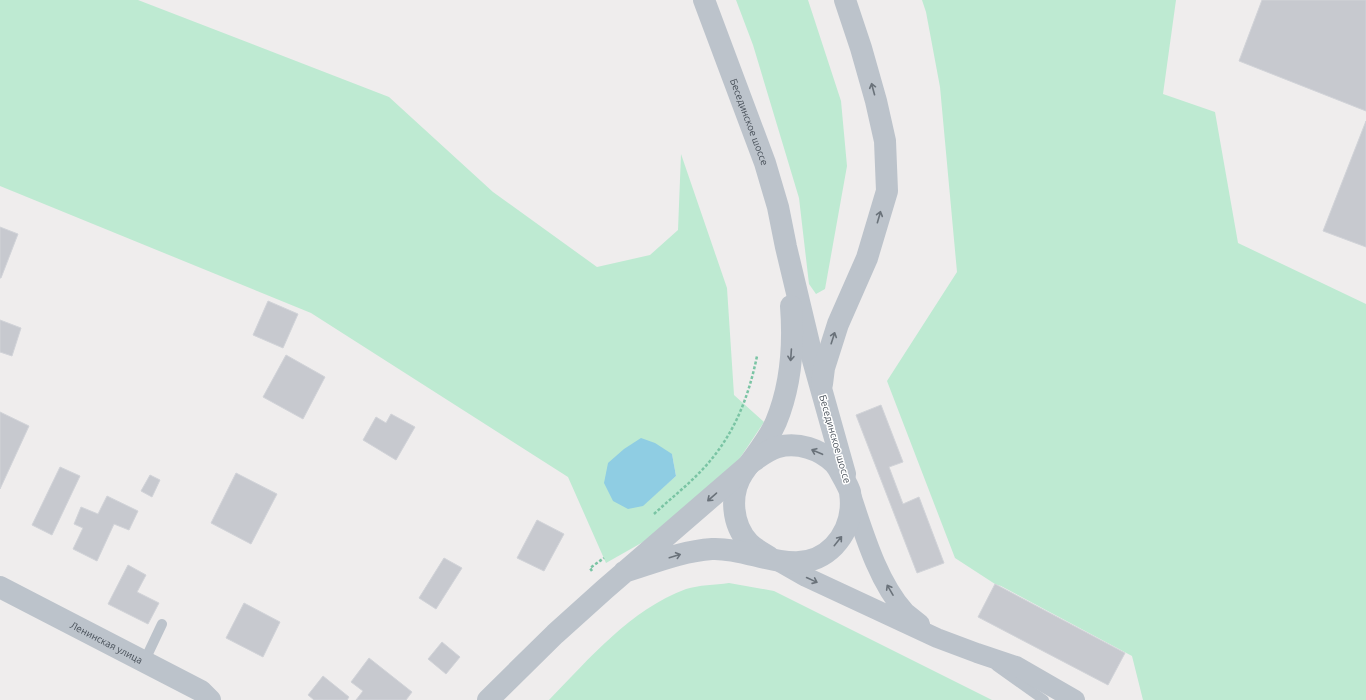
<svg xmlns="http://www.w3.org/2000/svg" width="1366" height="700" font-family="Ubuntu,sans-serif">
<style>
.green{fill:#beead2;fill-rule:evenodd}
.water{fill:#8fcde3}
.building{fill:#c7c9cf;stroke:#d1d3d8}
.lines{fill:none;stroke-linecap:round;stroke-linejoin:round}
.path{stroke:#7ac4a4;stroke-width:2.5;stroke-dasharray:3 2;stroke-linecap:butt}
.service{stroke:#bcc3cb;stroke-width:10}
.minor{stroke:#bcc3cb;stroke-width:20}
.tertiary{stroke:#bcc3cb;stroke-width:22}
.oneway{stroke:#6a727a}
.labels{text-anchor:middle;dominant-baseline:central;stroke-width:3;stroke-linejoin:round;paint-order:stroke}
.street-label{font-size:10px;fill:#474f58;stroke:#fff}
</style>
<rect width="100%" height="100%" fill="#efeded"/>
<path class="green" d="M 0,0 L 138,0 L 389,97 L 493,192 L 597,267 L 650,255 L 678,230 L 681,154 L 727,288 L 734,395 L 764,422 L 736,464 L 666,529 L 606,563 L 568,477 L 311,313 L 0,186 ZM 672,454 L 676,476 L 643,505 Z
M 736,0 L 808,0 L 841,101 L 847,166 L 825,289 L 816,294 L 809,284 L 799,198 L 753,45 Z
M 922,0 L 1176,0 L 1163,94 L 1215,112 L 1238,243 L 1366,304 L 1366,700 L 1143,700 L 1132,656 L 1001,586 L 995,584 L 955,558 L 887,381 L 957,272 L 940,87 L 926,12 Z
M 729,583 L 774,591 L 992,700 L 549,700 C 590,658 630,610 686,589 C 699,585 715,585 729,583 Z"/>
<path class="water" d="M 641,438 L 655,443 L 672,454 L 676,476 L 643,506 L 628,509 L 613,501 L 604,483 L 608,463 L 624,449 Z"/>
<path class="building" d="M 1262,0 L 1366,0 L 1366,111 L 1239,61 Z
M 1366,121 L 1366,247 L 1323,231 Z
M 0,227 L 18,234 L 1,278 L 0,278 Z
M 268,301 L 298,314 L 283,348 L 253,335 Z
M 0,320 L 21,328 L 12,356 L 0,352 Z
M 286,355 L 325,377 L 303,419 L 263,397 Z
M 881,405 L 903,462 L 889,467 L 903,504 L 919,497 L 944,563 L 917,573 L 856,415 Z
M 0,412 L 29,426 L 0,489 Z
M 391,414 L 415,427 L 396,460 L 363,440 L 376,417 L 386,423 Z
M 60,467 L 80,476 L 52,535 L 32,525 Z
M 236,473 L 277,494 L 251,544 L 211,523 Z
M 150,475 L 160,480 L 152,497 L 141,491 Z
M 107,496 L 138,511 L 129,530 L 114,524 L 97,561 L 73,549 L 83,528 L 74,524 L 81,507 L 98,514 Z
M 537,520 L 564,534 L 544,571 L 517,558 Z
M 444,558 L 462,568 L 436,609 L 419,598 Z
M 128,565 L 146,575 L 137,592 L 159,603 L 148,624 L 108,604 Z
M 995,584 L 1125,653 L 1108,685 L 978,617 Z
M 244,603 L 280,622 L 263,657 L 226,638 Z
M 442,642 L 460,657 L 446,674 L 428,659 Z
M 369,658 L 412,692 L 406,700 L 356,700 L 363,691 L 351,682 Z
M 323,676 L 349,697 L 347,700 L 314,700 L 308,695 Z"/>
<g class="lines">
<path class="path" d="M 654,514 C 670,499 687,486 702,470 C 733,437 748,400 757,356
M 592,571 L 590,568 L 604,558"/>
<path class="service" d="M 144,662 L 162,624
M 996,666 L 1044,700"/>
<path class="minor" d="M 851,495 C 864,534 878,582 905,612 C 910,616 915,620 920,624
M 778,561 L 806,577 L 937,638 L 977,653 L 1016,666 L 1075,700"/>
<g class="tertiary">
<path id="s1" d="M 704,0 L 765,163 L 778,207 L 786,247 L 813,360 L 845,474"/>
<path d="M 822,384 L 824,368 L 838,324 L 867,258 L 887,191 L 885,141 L 876,101 L 861,48 L 845,0"/>
<path d="M 769,557 C 763,553 755,549 749,543 C 732,525 729,494 743,473 C 754,456 768,441 776,422 C 791,386 794,345 791,306"/>
<path id="s2" d="M 0,587 L 201,691 L 210,700"/>
<path d="M 488,700 L 555,634 L 605,589 L 752,462 C 760,456 768,450 778,447 C 798,442 820,449 834,463 C 838,467 841,474 844,479 C 846,483 849,488 850,492 C 853,512 848,531 834,546 C 799,582 753,547 712,549 C 682,551 653,563 624,572"/>
</g>
</g>
<defs><path id="oneway-shaft" d="M-6 0H5M1.5-3L5.5 0L1.5 3" fill="none" stroke-width="1.6" stroke-linecap="round" stroke-linejoin="round"/></defs>
<g class="oneway">
<use href="#oneway-shaft" transform="translate(873 89) rotate(-105)"/>
<use href="#oneway-shaft" transform="translate(879 217) rotate(-74)"/>
<use href="#oneway-shaft" transform="translate(833 338) rotate(-72)"/>
<use href="#oneway-shaft" transform="translate(791 355) rotate(94)"/>
<use href="#oneway-shaft" transform="translate(817 452) rotate(-157)"/>
<use href="#oneway-shaft" transform="translate(712 497) rotate(139)"/>
<use href="#oneway-shaft" transform="translate(838 541) rotate(-51)"/>
<use href="#oneway-shaft" transform="translate(675 556) rotate(-17)"/>
<use href="#oneway-shaft" transform="translate(812 580) rotate(25)"/>
<use href="#oneway-shaft" transform="translate(890 590) rotate(-120)"/>
</g>
<g class="labels">
<g class="street-label">
<text stroke="none"><textPath href="#s1" startOffset="130">Бесединское шоссе</textPath></text>
<text transform="translate(835 439) rotate(74)">Бесединское шоссе</text>
<text stroke="none"><textPath href="#s2" startOffset="120">Ленинская улица</textPath></text>
</g>
</g>
</svg>
